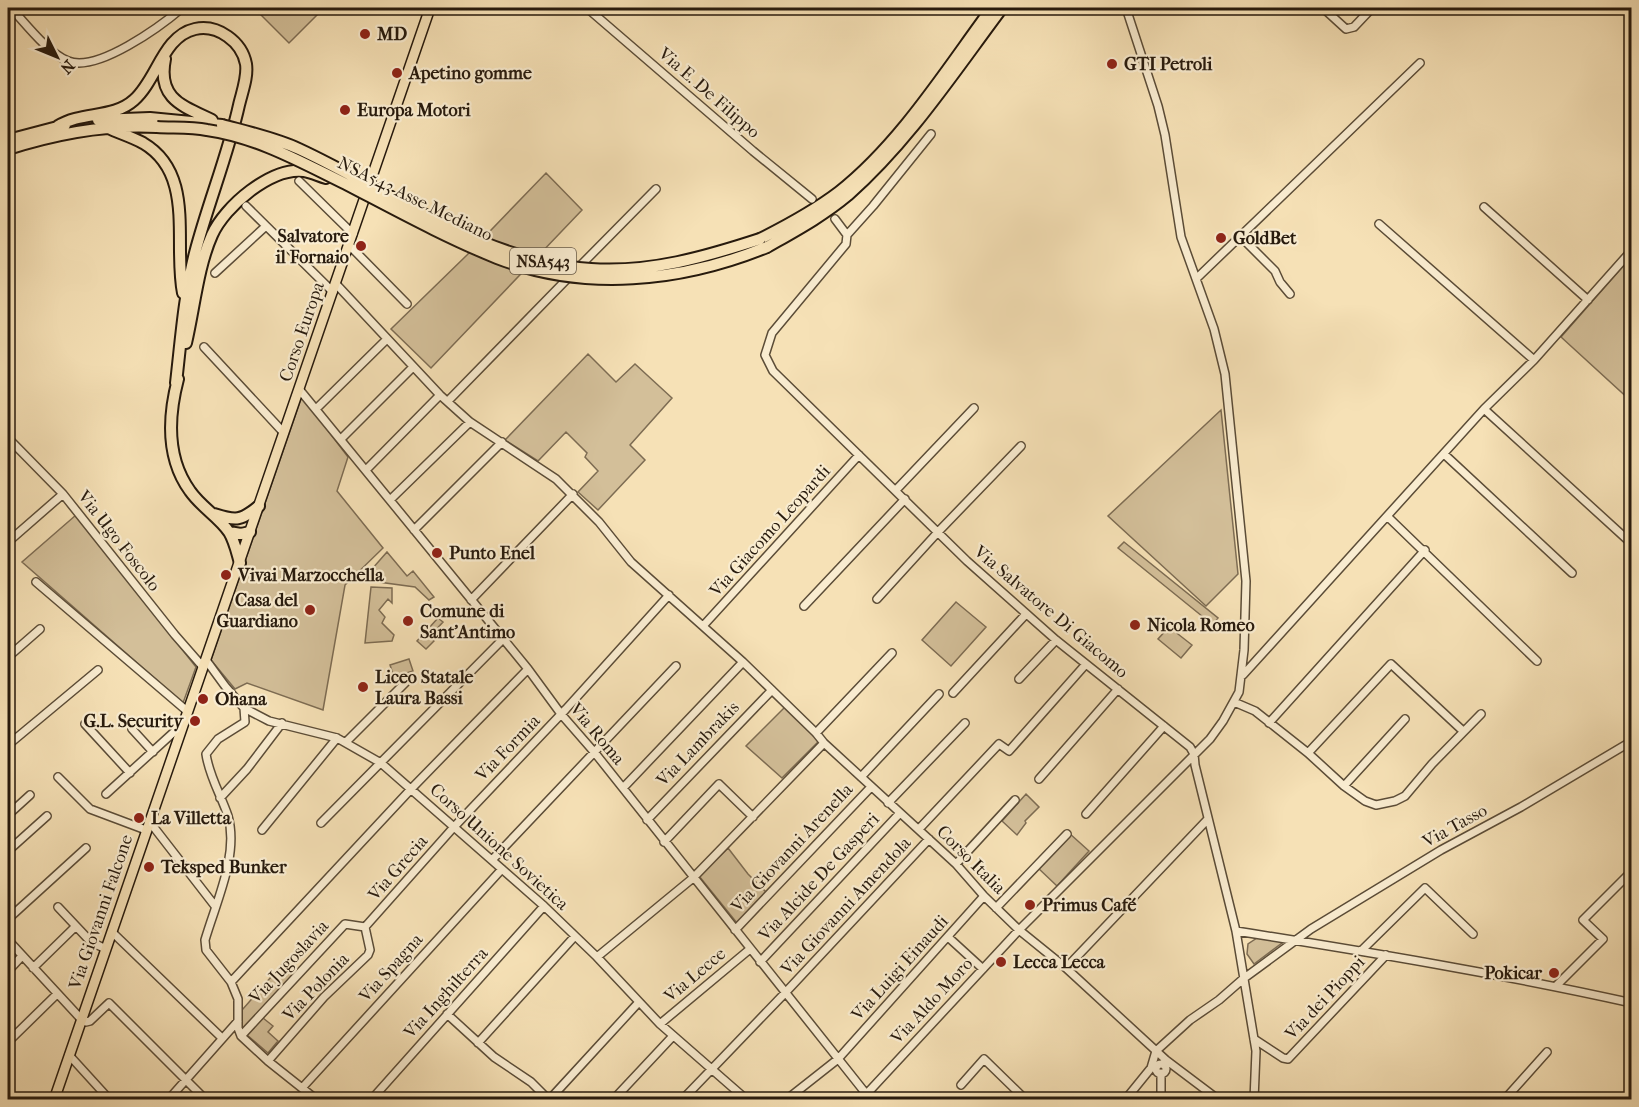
<svg xmlns="http://www.w3.org/2000/svg" width="1639" height="1107" font-family="'IM FELL French Canon',serif">
<style>
.green{fill:#d3bf99;stroke:#7d6c53;stroke-width:1.5}
.lines{fill:none;stroke-linecap:round;stroke-linejoin:round}
.minor-casing{stroke:#5b4c37;stroke-width:10}
.major-casing{stroke:#271a0d;stroke-width:12}
.highway-casing{stroke:#271a0d;stroke-width:14}
.minor{stroke:#f9ecd0;stroke-width:7}
.major{stroke:#f6e1b6;stroke-width:9}
.highway{stroke:#f6e1b6;stroke-width:10}
.highway-bridge-casing{stroke:#271a0d;stroke-width:14;stroke-linecap:butt}
.highway-bridge{stroke:#f6e1b6;stroke-width:10}
.poi-dot{fill:#8f2418;stroke:#f9ecd0;stroke-width:2}
.labels{text-anchor:middle;dominant-baseline:central;stroke-width:4.5;stroke-linejoin:round;paint-order:stroke}
.shield{fill:#f9ecd0;stroke:#665948;stroke-width:1.5}
.shield-label{font-size:16px;font-weight:bold;fill:#271a0d}
.poi-label{font-size:18px;font-weight:bold;fill:#271a0d;stroke:#f9ecd0;text-anchor:start}
.street-label{font-size:18px;fill:#271a0d;stroke:#f9ecd0}
</style>
<rect width="100%" height="100%" fill="#f6e1b6"/>
<filter id="stains"><feTurbulence type="fractalNoise" baseFrequency=".00333" numOctaves="4"/><feColorMatrix values="0 0 0 0 .2 0 0 0 0 .09 0 0 0 0 .02 0 0 0 .5 -.17"/></filter>
<radialGradient id="worn" r=".72"><stop offset=".6" stop-color="#630" stop-opacity="0"/><stop offset="1" stop-color="#630" stop-opacity=".3"/></radialGradient>
<path class="green" d="M 254,8 L 324,8 L 289,43 Z
M 546,173 L 582,210 L 431,368 L 391,329 L 467,255 Z
M 1631,257 L 1631,401 L 1561,337 Z
M 588,354 L 616,382 L 635,364 L 672,398 L 630,445 L 645,460 L 598,510 L 578,492 L 598,471 L 585,457 L 587,453 L 566,432 L 538,461 L 505,440 Z
M 302,396 L 348,457 L 337,491 L 383,548 L 345,585 L 323,710 L 247,683 L 235,689 L 211,660 Z
M 1221,410 L 1238,574 L 1206,606 L 1108,516 Z
M 76,515 L 196,667 L 183,703 L 22,562 Z
M 1124,542 L 1218,618 L 1213,625 L 1118,548 Z
M 387,552 L 407,576 L 413,571 L 434,597 L 429,600 L 415,587 L 371,581 L 372,569 Z
M 371,587 L 392,588 L 392,603 L 388,599 L 379,610 L 385,617 L 382,623 L 394,635 L 392,641 L 365,643 Z
M 956,602 L 986,627 L 951,666 L 922,640 Z
M 438,618 L 443,622 L 430,636 L 434,641 L 426,649 L 417,641 Z
M 1169,627 L 1192,645 L 1181,658 L 1158,639 Z
M 409,659 L 413,671 L 394,677 L 390,665 Z
M 785,707 L 819,741 L 782,778 L 746,746 Z
M 1026,794 L 1039,807 L 1025,821 L 1026,823 L 1017,835 L 1002,821 Z
M 1069,833 L 1089,851 L 1057,886 L 1037,867 Z
M 728,848 L 748,874 L 766,892 L 737,923 L 699,876 Z
M 1257,938 L 1281,941 L 1282,943 L 1254,964 L 1247,954 L 1248,944 Z
M 285,961 L 297,971 L 242,1030 L 240,1028 L 242,1010 Z
M 263,1018 L 273,1026 L 268,1032 L 278,1041 L 268,1053 L 247,1035 Z"/>
<g class="lines">
<defs>
<path id="minor" d="M 11,8 C 26,24 48,53 68,61 C 97,73 161,26 182,8
M 587,8 L 753,151 L 812,199
M 1323,8 L 1346,29 L 1354,27 L 1372,8
M 299,181 L 353,234
M 246,206 L 333,292
M 1484,207 L 1588,300
M 835,219 L 847,235 L 846,244 L 772,333 L 765,355 L 773,371 L 967,561 L 1056,640 L 1190,747 L 1194,754 L 1195,765 L 1236,931 L 1256,1051 L 1254,1100
M 1379,224 L 1534,360
M 847,235 L 873,206 L 931,134
M 1240,236 L 1275,271 L 1280,282 L 1290,294
M 349,245 L 407,304
M 578,268 L 656,189
M 215,273 L 266,226
M 1197,278 L 1420,63
M 336,284 L 440,395 L 470,422 L 556,479 L 599,522 L 631,562 L 743,662 L 816,733 L 824,743 L 956,864 L 984,896 L 1019,930 L 1066,968 L 1166,1060 L 1219,1100
M 204,347 L 284,433
M 299,389 L 528,669 L 561,714 L 595,753 L 871,1100
M 448,401 L 570,276
M 316,409 L 387,339
M 1484,409 L 1632,544
M 8,438 L 63,494 L 175,635 L 203,667
M 342,438 L 413,367
M 1444,454 L 1572,573
M 366,470 L 440,395
M 896,490 L 974,408
M 390,500 L 470,422
M 1388,517 L 1537,661
M 414,530 L 502,442
M 8,542 L 63,494
M 36,582 L 187,711
M 877,599 L 938,532 L 1021,446
M 471,600 L 573,494
M 804,606 L 905,499
M 703,626 L 859,455
M 8,657 L 40,629
M 206,660 L 225,686 L 244,708 L 269,721 L 337,738 L 381,763 L 544,906 L 597,957 L 660,1024 L 747,1100
M 1243,675 L 1484,409 L 1534,360 L 1632,250
M 1019,679 L 1056,640
M 953,693 L 1026,614
M 1234,702 L 1255,711 L 1308,753 L 1344,786 L 1365,801 L 1376,805 L 1395,801 L 1405,796 L 1432,764 L 1481,714
M 244,708 L 245,722 L 218,739 L 206,754 C 209,776 221,795 228,816 C 239,855 216,902 205,940 L 206,950 L 231,982 L 238,999 L 238,1028 L 241,1036 L 268,1061 L 317,1100
M 1269,723 L 1425,550
M 85,724 L 130,773
M 132,729 L 153,752
M 816,733 L 892,653
M 346,742 L 406,682
M 8,745 L 98,670
M 1308,753 L 1391,664 L 1463,731
M 58,777 L 90,809 L 146,830
M 861,777 L 939,694
M 1039,779 L 1118,689
M 1344,786 L 1405,719
M 623,788 L 743,662
M 106,794 L 174,732 L 180,729
M 220,798 L 247,769 L 282,723
M 888,803 L 965,723
M 1086,814 L 1164,726
M 8,815 L 30,795
M 647,820 L 772,690
M 149,821 L 215,906
M 321,823 L 503,639
M 919,829 L 999,744 L 1009,751 L 1086,664
M 262,830 L 337,738
M 664,842 L 719,784 L 753,817
M 8,851 L 47,816
M 492,860 L 676,666
M 956,864 L 1015,800
M 58,907 L 91,942 L 106,949
M 996,908 L 1067,834
M 8,919 L 86,848
M 365,927 L 453,828 L 566,709 L 669,595
M 735,930 L 871,787
M 1236,931 C 1369,952 1501,974 1632,1003
M 112,932 L 222,1038
M 948,937 L 983,969
M 8,940 L 81,1019 L 86,1022 L 90,1021 L 109,1003 L 206,1100
M 1361,951 L 1425,888 L 1473,934
M 597,957 L 693,878 L 824,743
M 760,962 L 900,813
M 33,968 L 76,926
M 1066,968 L 1208,819
M 8,971 L 22,956
M 231,982 L 412,788 L 528,669
M 1556,986 L 1603,939 L 1583,920 L 1632,871
M 447,1014 L 494,1057 L 531,1082 L 549,1100
M 660,1024 L 750,949
M 241,1036 L 345,924 L 365,927
M 1254,1039 L 1283,1058 L 1288,1059 L 1386,955
M 8,1042 L 57,994
M 478,1043 L 575,936
M 69,1055 L 110,1100
M 268,1061 L 324,997 L 368,955 L 370,950 L 365,927
M1156 1069a5 5 0 1 1 10 0a5 5 0 1 1-10 0Z
M 1161,1073 L 1161,1100
M 961,1085 L 984,1059 L 1023,1097 L 1021,1100
M 302,1088 L 502,869
M 168,1100 L 238,1021
M 371,1100 L 544,906
M 549,1100 L 639,1002
M 613,1100 L 673,1036
M 682,1100 L 785,993 L 929,839
M 786,1100 L 838,1059 L 984,896
M 861,1100 L 1019,930 L 1210,739 L 1223,721 L 1239,692 L 1244,650 L 1246,581 L 1225,374 L 1214,329 L 1181,237 L 1165,135 L 1158,106 L 1126,8
M 1125,1100 L 1151,1068 L 1156,1051 L 1190,1020 L 1219,1000 L 1243,979 L 1311,929 L 1441,850 L 1521,807 L 1632,741
M 1504,1100 L 1547,1052"/>
<path id="major" d="M 8,1097 L 20,1100
M 54,1100 L 430,8"/>
<path id="highway" d="M 165,59 C 157,99 183,106 212,120
M 98,120 L 150,118 L 222,125
M 58,126 C 82,111 113,119 134,100 C 157,80 163,36 195,29 C 218,24 242,42 246,64 C 248,77 242,92 239,105 C 228,155 208,203 195,253 C 184,296 181,340 176,383
M 108,128 C 119,133 132,137 143,143 C 196,174 173,243 183,293
M 8,140 L 65,125
M 8,149 C 55,134 107,124 157,127
M 760,239 C 788,225 814,211 839,192 C 900,144 946,70 992,8
M 767,247 C 795,231 823,216 848,195 C 909,141 954,72 1002,8
M 186,343 C 194,309 198,266 212,235 C 225,206 271,167 304,171 C 311,172 319,176 326,178
M 178,379 C 168,417 166,458 190,491 C 201,507 219,517 229,532 C 235,542 237,553 240,563
M 214,514 C 236,521 241,521 259,506
M 229,532 L 241,534 L 250,532"/>
</defs>
<use href="#minor" class="minor-casing"/>
<use href="#major" class="major-casing"/>
<use href="#highway" class="highway-casing"/>
<use href="#minor" class="minor"/>
<use href="#major" class="major"/>
<use href="#highway" class="highway"/>
<defs>
<path id="highway-bridge" d="M 222,125 C 248,132 275,138 299,149 C 394,193 484,262 591,269 C 650,273 705,257 760,239
M 157,127 C 173,128 191,127 207,130 C 257,137 301,162 346,184 C 396,210 445,237 497,258 C 585,292 681,282 767,247"/>
</defs>
<use href="#highway-bridge" class="highway-bridge-casing"/>
<use href="#highway-bridge" class="highway-bridge"/>
</g>
<g class="poi-dot">
<circle cx="365" cy="34" r="6"/>
<circle cx="1112" cy="64" r="6"/>
<circle cx="397" cy="73" r="6"/>
<circle cx="345" cy="110" r="6"/>
<circle cx="1221" cy="238" r="6"/>
<circle cx="361" cy="246" r="6"/>
<circle cx="437" cy="553" r="6"/>
<circle cx="226" cy="575" r="6"/>
<circle cx="310" cy="610" r="6"/>
<circle cx="408" cy="621" r="6"/>
<circle cx="1135" cy="625" r="6"/>
<circle cx="363" cy="687" r="6"/>
<circle cx="203" cy="699" r="6"/>
<circle cx="195" cy="721" r="6"/>
<circle cx="139" cy="818" r="6"/>
<circle cx="149" cy="867" r="6"/>
<circle cx="1030" cy="905" r="6"/>
<circle cx="1001" cy="962" r="6"/>
<circle cx="1554" cy="973" r="6"/>
</g>
<g class="labels">
<rect class="shield" x="510" y="248" width="66" height="26" rx="4.5"/>
<g class="shield-label">
<text x="543" y="261">NSA543</text>
</g>
<g class="poi-label">
<text x="377" y="34">MD</text>
<text x="1124" y="64">GTI Petroli</text>
<text x="409" y="73">Apetino gomme</text>
<text x="357" y="110">Europa Motori</text>
<text x="349" y="236" text-anchor="end">Salvatore<tspan x="349" dy="21">il Fornaio</tspan></text>
<text x="1233" y="238">GoldBet</text>
<text x="449" y="553">Punto Enel</text>
<text x="238" y="575">Vivai Marzocchella</text>
<text x="298" y="600" text-anchor="end">Casa del<tspan x="298" dy="21">Guardiano</tspan></text>
<text x="420" y="611">Comune di<tspan x="420" dy="21">Sant'Antimo</tspan></text>
<text x="1147" y="625">Nicola Romeo</text>
<text x="375" y="677">Liceo Statale<tspan x="375" dy="21">Laura Bassi</tspan></text>
<text x="215" y="699">Ohana</text>
<text x="183" y="721" text-anchor="end">G.L. Security</text>
<text x="151" y="818">La Villetta</text>
<text x="161" y="867">Teksped Bunker</text>
<text x="1042" y="905">Primus Café</text>
<text x="1013" y="962">Lecca Lecca</text>
<text x="1542" y="973" text-anchor="end">Pokicar</text>
</g>
<g class="street-label">
<text transform="translate(709 93) rotate(41)">Via E. De Filippo</text>
<text transform="translate(415 199) rotate(26)">NSA543 Asse Mediano</text>
<text transform="translate(302 332) rotate(-71)">Corso Europa</text>
<text transform="translate(770 531) rotate(-48)">Via Giacomo Leopardi</text>
<text transform="translate(119 541) rotate(52)">Via Ugo Foscolo</text>
<text transform="translate(1051 612) rotate(40)">Via Salvatore Di Giacomo</text>
<text transform="translate(597 734) rotate(50)">Via Roma</text>
<text transform="translate(698 744) rotate(-46)">Via Lambrakis</text>
<text transform="translate(508 748) rotate(-46)">Via Formia</text>
<text transform="translate(1455 826) rotate(-29)">Via Tasso</text>
<text transform="translate(499 847) rotate(42)">Corso Unione Sovietica</text>
<text transform="translate(792 848) rotate(-47)">Via Giovanni Arenella</text>
<text transform="translate(971 860) rotate(45)">Corso Italia</text>
<text transform="translate(398 868) rotate(-49)">Via Grecia</text>
<text transform="translate(819 877) rotate(-47)">Via Alcide De Gasperi</text>
<text transform="translate(846 906) rotate(-47)">Via Giovanni Amendola</text>
<text transform="translate(101 912) rotate(-71)">Via Giovanni Falcone</text>
<text transform="translate(289 962) rotate(-47)">Via Jugoslavia</text>
<text transform="translate(391 968) rotate(-48)">Via Spagna</text>
<text transform="translate(900 968) rotate(-48)">Via Luigi Einaudi</text>
<text transform="translate(695 975) rotate(-40)">Via Lecce</text>
<text transform="translate(316 987) rotate(-46)">Via Polonia</text>
<text transform="translate(446 993) rotate(-48)">Via Inghilterra</text>
<text transform="translate(1325 998) rotate(-47)">Via dei Pioppi</text>
<text transform="translate(932 1001) rotate(-47)">Via Aldo Moro</text>
</g>
</g>
<rect width="1639" height="1107" fill="none" stroke="#f6e1b6" stroke-width="30"/>
<rect x="9" y="9" width="1621" height="1089" fill="none" stroke="#271a0d" stroke-width="3"/>
<rect x="15" y="15" width="1609" height="1077" fill="none" stroke="#271a0d" stroke-width="1.5"/>
<g transform="translate(57 57) rotate(133)" stroke="#f9ecd0" stroke-width="4.5" paint-order="stroke">
<path d="M0-4.5L10 22L0 15L-10 22Z" fill="#271a0d"/>
<text y="-9" font-size="16" font-weight="bold" text-anchor="middle" fill="#271a0d">N</text>
</g>
<rect width="100%" height="100%" filter="url(#stains)"/>
<rect width="100%" height="100%" fill="url(#worn)"/>
</svg>
